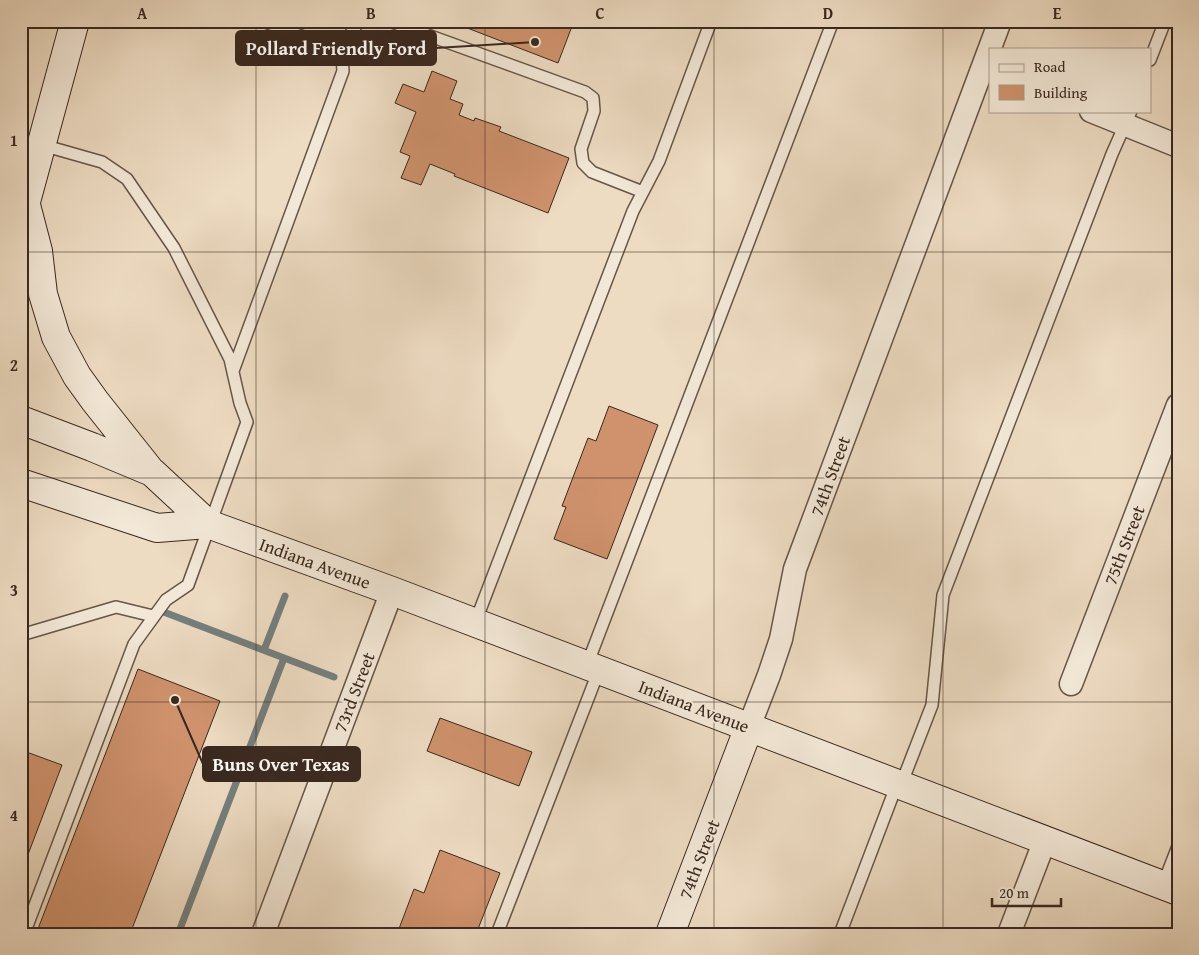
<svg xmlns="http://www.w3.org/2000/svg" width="1199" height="955" font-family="'Gentium Book Plus',serif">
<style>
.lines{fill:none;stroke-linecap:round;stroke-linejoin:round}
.stream{stroke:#747f7d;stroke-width:7}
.building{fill:#cf926d;stroke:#39281f}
.lane-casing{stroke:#665548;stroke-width:14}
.street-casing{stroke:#665548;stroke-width:25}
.secondary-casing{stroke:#39281f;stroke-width:30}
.lane{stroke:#f3e8d7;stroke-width:11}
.street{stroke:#f3e8d7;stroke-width:22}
.secondary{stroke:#f3e8d7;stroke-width:28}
.grid{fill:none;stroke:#39281f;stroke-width:1;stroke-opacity:0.55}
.labels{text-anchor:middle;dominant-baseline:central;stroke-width:4;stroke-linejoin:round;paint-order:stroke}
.street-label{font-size:18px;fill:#39281f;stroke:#f3e8d7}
.leader{fill:none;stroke:#39281f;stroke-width:2}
.callout-dot{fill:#39281f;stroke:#f3e8d7;stroke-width:2}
.callout{fill:#39281f;stroke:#39281f;stroke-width:2}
.callout-label{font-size:19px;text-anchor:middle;font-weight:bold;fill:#fff}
.neatline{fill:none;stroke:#39281f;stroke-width:2}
.grid-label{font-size:16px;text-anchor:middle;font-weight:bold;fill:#39281f}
</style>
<rect width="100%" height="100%" fill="#eddbc2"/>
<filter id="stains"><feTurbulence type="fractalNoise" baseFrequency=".004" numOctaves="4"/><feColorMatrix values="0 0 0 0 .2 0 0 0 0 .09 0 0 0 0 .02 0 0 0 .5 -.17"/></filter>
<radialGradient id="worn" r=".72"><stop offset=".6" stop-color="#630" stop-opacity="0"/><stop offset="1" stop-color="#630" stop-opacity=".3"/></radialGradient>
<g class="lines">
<path class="stream" d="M 161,611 L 334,677
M 264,650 L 285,596
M 178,934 L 284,658"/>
</g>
<path class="building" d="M 449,21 L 574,21 L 558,63 Z
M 432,71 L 457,81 L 450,99 L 463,104 L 459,115 L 474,121 L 475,118 L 501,127 L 499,131 L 569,158 L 548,213 L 454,176 L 455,174 L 430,164 L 421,185 L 401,178 L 410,156 L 400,152 L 416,112 L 395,103 L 403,84 L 424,92 Z
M 609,406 L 658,425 L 607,559 L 554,539 L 566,507 L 562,506 L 588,438 L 596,441 Z
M 138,669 L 220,701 L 130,934 L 36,934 Z
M 440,718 L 532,752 L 519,786 L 427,751 Z
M 21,750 L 62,765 L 21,873 Z
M 440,850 L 500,873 L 476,934 L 397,934 L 414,889 L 424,893 Z"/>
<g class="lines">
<defs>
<path id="lane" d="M 389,21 L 585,92 L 593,98 L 594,111 L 581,149 L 583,163 L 592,172 L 643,192
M 342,57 L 350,35 L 359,21
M 1150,60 L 1165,21
M 233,371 L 343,71 L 342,57 L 334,49 L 263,21
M 475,623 L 633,211 L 659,161 L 711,21
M 21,635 L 116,607 L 153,616
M 587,665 L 833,21
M 901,785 L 932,705 L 943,595 L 1112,154 L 1131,111
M 1163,885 L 1178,846
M 24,934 L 134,644 L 166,600 L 188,585 L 247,422 L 240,403 L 230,359 L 174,248 L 127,179 L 102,162 L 42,145
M 497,934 L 599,670
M 840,934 L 897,784"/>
<path id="street" d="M 1091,111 L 1178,146
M 1071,684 L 1178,405
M 749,727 L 769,675 L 781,639 L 795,569 L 1000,21
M 263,934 L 392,591
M 1009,934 L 1045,840"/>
<path id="secondary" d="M 26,205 L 38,251 L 43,294 L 56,337 L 77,376 L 95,401 L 149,469
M 21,220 L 75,21
M 21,420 L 92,447 L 152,472 L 208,524 L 392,591 L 1178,891
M 21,483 L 157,528 L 208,524
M 670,934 L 749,727"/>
</defs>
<use href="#lane" class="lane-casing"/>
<use href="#street" class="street-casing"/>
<use href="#secondary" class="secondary-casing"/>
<use href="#lane" class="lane"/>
<use href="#street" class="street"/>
<use href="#secondary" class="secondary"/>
</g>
<path class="grid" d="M 256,21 L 256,934M 485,21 L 485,934M 714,21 L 714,934M 943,21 L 943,934M 21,252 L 1178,252M 21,478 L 1178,478M 21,702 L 1178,702"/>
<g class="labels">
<g class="street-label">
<text transform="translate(830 476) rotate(-70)">74th Street</text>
<text transform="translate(1124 545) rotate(-69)">75th Street</text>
<text transform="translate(315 563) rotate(20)">Indiana Avenue</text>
<text transform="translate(354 692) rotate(-69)">73rd Street</text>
<text transform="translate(694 706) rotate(21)">Indiana Avenue</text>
<text transform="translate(699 859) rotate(-69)">74th Street</text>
</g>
</g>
<path class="leader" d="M535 42L436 48M175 700L203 764"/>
<g class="callout-dot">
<circle cx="535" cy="42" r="5"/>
<circle cx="175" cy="700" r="5"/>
</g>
<g class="callout">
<rect x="236" y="31" width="200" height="34" rx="5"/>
<rect x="203" y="747" width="157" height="34" rx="5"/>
</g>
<g class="callout-label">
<text x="336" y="55">Pollard Friendly Ford</text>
<text x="281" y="771">Buns Over Texas</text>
</g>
<rect width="1199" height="955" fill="none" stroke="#eddbc2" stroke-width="55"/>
<rect x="989" y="48" width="162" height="65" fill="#f3e8d7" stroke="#a99b8d"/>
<rect x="999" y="64" width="25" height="8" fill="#f3e8d7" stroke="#a99b8d"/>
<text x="1034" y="72" font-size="15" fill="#39281f">Road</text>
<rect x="999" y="85" width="25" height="15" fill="#cf926d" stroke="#a99b8d"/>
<text x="1034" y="98" font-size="15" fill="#39281f">Building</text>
<path d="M992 898v8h69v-8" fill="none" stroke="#39281f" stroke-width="2.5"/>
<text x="999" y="898" font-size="15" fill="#39281f" stroke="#f3e8d7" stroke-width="4" paint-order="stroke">20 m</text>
<rect x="28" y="28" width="1144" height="900" class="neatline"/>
<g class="grid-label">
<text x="142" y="19">A</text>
<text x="371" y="19">B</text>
<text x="600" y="19">C</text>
<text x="828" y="19">D</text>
<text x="1057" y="19">E</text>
<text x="14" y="146">1</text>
<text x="14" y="371">2</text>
<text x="14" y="596">3</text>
<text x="14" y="821">4</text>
</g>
<rect width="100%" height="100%" filter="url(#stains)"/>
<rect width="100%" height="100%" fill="url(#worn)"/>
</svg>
